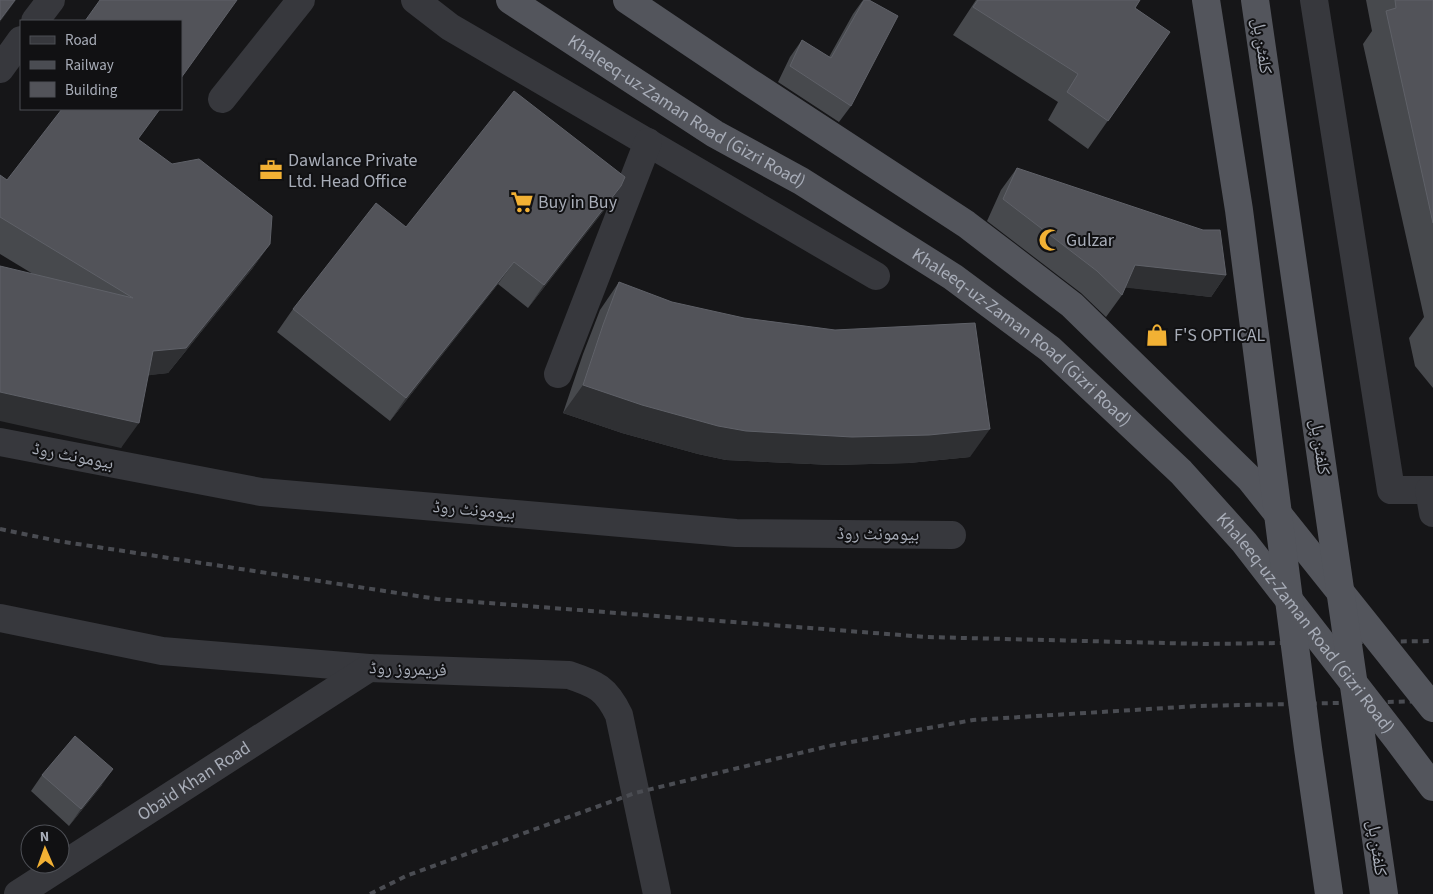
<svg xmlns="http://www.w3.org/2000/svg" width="1433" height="894" font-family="'Source Sans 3','Noto Naskh Arabic',sans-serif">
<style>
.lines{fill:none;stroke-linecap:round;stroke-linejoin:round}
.minor{stroke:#37383d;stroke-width:28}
.rail{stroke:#4a4c52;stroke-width:4;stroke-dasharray:6 5;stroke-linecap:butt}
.major-bridge{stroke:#53555c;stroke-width:28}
.wall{fill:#47494d}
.shaded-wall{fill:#2f3033}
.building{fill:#525359;stroke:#5f6168}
.labels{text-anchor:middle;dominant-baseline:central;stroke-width:4;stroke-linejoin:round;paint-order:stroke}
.street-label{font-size:18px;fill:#a8adb8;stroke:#111113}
.poi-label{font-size:18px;fill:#a8adb8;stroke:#111113;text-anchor:start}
</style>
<rect width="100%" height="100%" fill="#161618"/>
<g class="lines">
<g class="minor">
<path d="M 415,0 L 450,27 L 876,276"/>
<path d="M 1314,0 L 1391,490 L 1433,490"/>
<path d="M 35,21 L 51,0"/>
<path d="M 0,69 L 21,40"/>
<path d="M 222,99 L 301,0"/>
<path d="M 558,374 L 648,142"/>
<path d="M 0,442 L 261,492 L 736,533 L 952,535"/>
<path d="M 1429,490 L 1433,513"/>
<path d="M 0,618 L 162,651 L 369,668 L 569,675 C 596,684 606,688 619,715 L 657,894"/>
<path id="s1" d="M 18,894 L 369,668"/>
</g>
<path class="rail" d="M 0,529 L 58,541 L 437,599 L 926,637 L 1204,644 L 1433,641
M 370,894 L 406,876 L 635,793 L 829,746 L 973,720 L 1197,706 L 1433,701"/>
<g class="major-bridge">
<path id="s2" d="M 510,0 L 715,134 L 801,181 L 953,277 L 1050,349 L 1181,472 L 1244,542 L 1397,739 L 1433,787"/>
<path d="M 627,0 L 749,82 L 966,224 L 1072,305 L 1250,479 L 1433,708"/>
<path d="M 1206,0 L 1239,210 L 1308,748 L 1329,894"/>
<path d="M 1255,0 L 1384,894"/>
</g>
</g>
<path class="wall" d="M 863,0 L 851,106 L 839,122 L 778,82 L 790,57 L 802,40 L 829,57 L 853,14 Z
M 976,0 L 1140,0 L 1135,8 L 1170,32 L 1088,149 L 1048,120 L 1058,102 L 953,35 Z
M 1366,0 L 1433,0 L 1433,388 L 1415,366 L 1409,338 L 1424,317 L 1363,44 L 1372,31 Z
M 138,139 L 270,244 L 252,269 L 168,373 L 148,375 L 121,448 L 33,274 L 0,254 L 0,175 L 7,180 Z
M 1017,168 L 1226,275 L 1211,297 L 1125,287 L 1122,295 L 1106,317 L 1081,293 L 987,221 L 1001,190 Z
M 605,209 L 528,308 L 498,284 L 390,421 L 277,332 L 293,309 L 406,227 Z
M 619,282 L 970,457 L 909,463 L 832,465 L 726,460 L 698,454 L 622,433 L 563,413 L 583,354 L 600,310 Z
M 42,775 L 102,785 L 69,826 L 31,791 Z"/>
<path class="shaded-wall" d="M 15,0 L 16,0 L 0,22 L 0,20 Z
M 621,186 L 605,209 L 528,308 L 544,285 Z
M 270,244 L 252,269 L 168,373 L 135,377 L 153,351 Z
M 514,262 L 498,284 L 390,421 L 406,398 Z
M 1135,265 L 1226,275 L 1211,297 L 1120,287 Z
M 583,385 L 990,429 L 970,457 L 909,463 L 832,465 L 726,460 L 698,454 L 622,433 L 563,413 Z
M 0,392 L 139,423 L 121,448 L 0,421 Z
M 113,769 L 102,785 L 69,826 L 81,809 Z"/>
<path class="building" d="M 0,0 L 15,0 L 0,20 Z
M 100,0 L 237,0 L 181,78 L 181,21 L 85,21 Z
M 864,0 L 869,0 L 898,16 L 851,106 L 790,66 L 802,40 L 831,58 Z
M 978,0 L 1140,0 L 1135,8 L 1170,32 L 1108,121 L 1067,92 L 1078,74 L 973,7 Z
M 1395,0 L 1433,0 L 1433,223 L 1386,11 L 1396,8 Z
M 514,91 L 625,177 L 621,186 L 544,285 L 514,262 L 406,398 L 293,309 L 376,203 L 406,227 Z
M 62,109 L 160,109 L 138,139 L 172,164 L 199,159 L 272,216 L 270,244 L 186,348 L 153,351 L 139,423 L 0,392 L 0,266 L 133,298 L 0,217 L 0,175 L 7,180 Z
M 1017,168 L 1203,230 L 1220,230 L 1226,275 L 1135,265 L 1122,295 L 1097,271 L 1003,199 Z
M 619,282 L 672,302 L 744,318 L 835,330 L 975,323 L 990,429 L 929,435 L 852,437 L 746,431 L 718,426 L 642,405 L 583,385 L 603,325 Z
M 75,736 L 113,769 L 81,809 L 42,775 Z"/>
<defs>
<symbol id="office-bare" viewBox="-9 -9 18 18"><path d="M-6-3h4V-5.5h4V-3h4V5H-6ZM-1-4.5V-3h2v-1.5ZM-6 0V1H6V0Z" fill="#f2b134" stroke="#111113" stroke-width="2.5" paint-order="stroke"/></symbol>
<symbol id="supermarket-bare" viewBox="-9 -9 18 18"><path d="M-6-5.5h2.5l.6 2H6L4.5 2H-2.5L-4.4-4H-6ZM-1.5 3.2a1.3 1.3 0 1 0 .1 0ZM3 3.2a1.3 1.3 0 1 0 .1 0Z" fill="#f2b134" stroke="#111113" stroke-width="2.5" paint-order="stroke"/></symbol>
<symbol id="mosque-bare" viewBox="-9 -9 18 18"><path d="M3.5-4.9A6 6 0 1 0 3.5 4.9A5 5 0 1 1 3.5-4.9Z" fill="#f2b134" stroke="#111113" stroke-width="2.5" paint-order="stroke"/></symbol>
<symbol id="shop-bare" viewBox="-9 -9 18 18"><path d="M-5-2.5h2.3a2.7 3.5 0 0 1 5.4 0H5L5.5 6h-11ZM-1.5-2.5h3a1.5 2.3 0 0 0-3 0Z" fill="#f2b134" stroke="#111113" stroke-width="2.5" paint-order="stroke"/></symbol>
</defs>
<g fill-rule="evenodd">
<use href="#office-bare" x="255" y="154" width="32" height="32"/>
<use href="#supermarket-bare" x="506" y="186" width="32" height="32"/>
<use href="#mosque-bare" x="1034" y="224" width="32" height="32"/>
<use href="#shop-bare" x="1141" y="319" width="32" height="32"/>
</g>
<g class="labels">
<g class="street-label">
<text transform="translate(1262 46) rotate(82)">کلفٹن پل</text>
<text stroke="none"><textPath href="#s2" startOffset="209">Khaleeq-uz-Zaman Road (Gizri Road)</textPath></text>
<text stroke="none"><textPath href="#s2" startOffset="614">Khaleeq-uz-Zaman Road (Gizri Road)</textPath></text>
<text transform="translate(1320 447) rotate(82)">کلفٹن پل</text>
<text transform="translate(73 456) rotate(11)">بیومونٹ روڈ</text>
<text transform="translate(474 510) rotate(5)">بیومونٹ روڈ</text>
<text transform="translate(878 534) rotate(1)">بیومونٹ روڈ</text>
<text stroke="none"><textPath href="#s2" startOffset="1019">Khaleeq-uz-Zaman Road (Gizri Road)</textPath></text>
<text transform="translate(408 669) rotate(2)">فریمروز روڈ</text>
<text stroke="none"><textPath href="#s1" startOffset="209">Obaid Khan Road</textPath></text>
<text transform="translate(1377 848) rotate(82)">کلفٹن پل</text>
</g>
<g class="poi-label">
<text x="288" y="160">Dawlance Private<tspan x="288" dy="21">Ltd. Head Office</tspan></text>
<text x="538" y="202">Buy in Buy</text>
<text x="1066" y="240">Gulzar</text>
<text x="1174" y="335">F'S OPTICAL</text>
</g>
</g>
<rect x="20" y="20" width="162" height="90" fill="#111113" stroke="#4d4f55"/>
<rect x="30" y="36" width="25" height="8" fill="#37383d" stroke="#4d4f55"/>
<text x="65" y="45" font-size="15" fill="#a8adb8">Road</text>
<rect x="30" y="61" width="25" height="8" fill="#4a4c52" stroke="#4d4f55"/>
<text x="65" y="70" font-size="15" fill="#a8adb8">Railway</text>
<rect x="30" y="82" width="25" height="15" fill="#525359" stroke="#4d4f55"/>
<text x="65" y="95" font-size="15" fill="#a8adb8">Building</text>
<g transform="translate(45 849) rotate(358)"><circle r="24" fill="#111113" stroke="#4d4f55"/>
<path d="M0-4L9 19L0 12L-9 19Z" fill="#f2b134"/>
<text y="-8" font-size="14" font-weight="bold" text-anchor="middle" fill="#a8adb8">N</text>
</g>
</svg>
